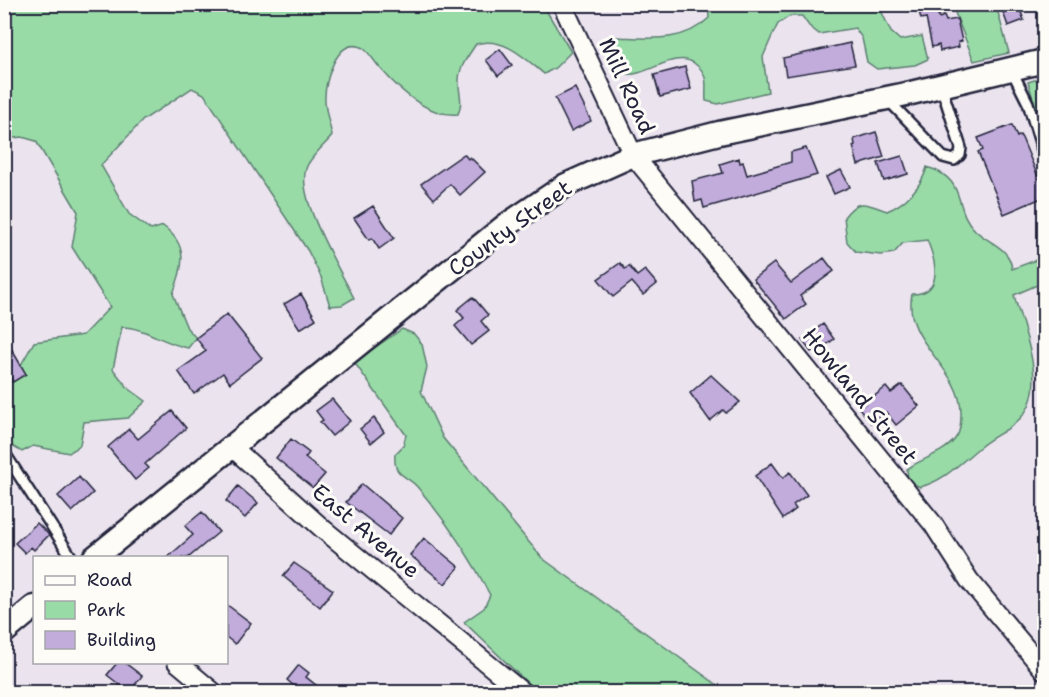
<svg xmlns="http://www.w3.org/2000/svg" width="1049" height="697" font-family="'Shantell Sans',sans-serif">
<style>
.green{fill:#98dba7;stroke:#5d7e71;stroke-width:1.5}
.building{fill:#c1acdb;stroke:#22223b;stroke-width:1.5}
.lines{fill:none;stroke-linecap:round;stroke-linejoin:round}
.service-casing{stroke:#22223b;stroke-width:14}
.minor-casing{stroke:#22223b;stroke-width:22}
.tertiary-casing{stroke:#22223b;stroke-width:27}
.service{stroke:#fdfcf7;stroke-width:9}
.minor{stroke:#fdfcf7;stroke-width:18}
.tertiary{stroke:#fdfcf7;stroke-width:22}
.labels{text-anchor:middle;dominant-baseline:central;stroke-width:6;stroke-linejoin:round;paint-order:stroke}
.street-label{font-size:22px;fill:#22223b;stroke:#fdfcf7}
</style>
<rect width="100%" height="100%" fill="#ebe4ef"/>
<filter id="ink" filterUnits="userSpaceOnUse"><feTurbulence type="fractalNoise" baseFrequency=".0167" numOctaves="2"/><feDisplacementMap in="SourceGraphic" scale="12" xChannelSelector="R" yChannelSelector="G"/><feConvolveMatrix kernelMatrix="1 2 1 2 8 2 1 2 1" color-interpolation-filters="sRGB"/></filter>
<g filter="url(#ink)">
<path class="green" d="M 878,4 L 891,32 L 900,40 L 922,36 L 928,59 L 915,65 L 877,69 L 867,62 L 862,38 L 855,28 L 819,34 L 809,26 L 802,16 L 790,16 L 778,24 L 772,36 L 763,57 L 768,92 L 718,104 L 706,101 C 705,94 707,84 705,78 C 704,71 699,67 694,63 C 666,44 618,109 608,46 L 615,37 C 648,38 682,44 709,18 L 708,5 Z
M 5,5 L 543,5 L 571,52 L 555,68 L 544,74 C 524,57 503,36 476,44 C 469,55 459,67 459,80 C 458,94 464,100 458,114 C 428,117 400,91 381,69 C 376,64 369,52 363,48 C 337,35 324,82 325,100 C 325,111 330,124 332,136 C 325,145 309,158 306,169 C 296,198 340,270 354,298 L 342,305 L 330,306 L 321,277 L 308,251 L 204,94 L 192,88 L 143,120 L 101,165 L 129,214 L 151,230 L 163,226 C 190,246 183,266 173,294 L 187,328 L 196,338 L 188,348 C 165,344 144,327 122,327 L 113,369 L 128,388 L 146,401 L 128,418 L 84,422 L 80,445 L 69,453 L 33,446 L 22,452 L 10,445 L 5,438 L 5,381 L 9,386 L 34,342 L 83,335 L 110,307 L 72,247 L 78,212 L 36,141 L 22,137 L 5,139 Z
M 952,5 L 996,5 L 1009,53 L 974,61 Z
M 1044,77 L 1044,135 L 1028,82 Z
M 927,167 C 969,180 952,208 975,230 C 989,244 1010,247 1012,269 L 1044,257 L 1044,282 L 1014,295 C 1022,327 1048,383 1024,414 C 1013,429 994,435 980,447 C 961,462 945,481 920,487 L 908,481 L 907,469 C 922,458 947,453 957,436 C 961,430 961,421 961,414 C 962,367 902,343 912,294 C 944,294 936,261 927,240 L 903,243 L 894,253 L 881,255 L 856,252 L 847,242 L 844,217 C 859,197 866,204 887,211 C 905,204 922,186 927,167 Z
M 402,329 L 414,334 L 422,344 L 427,367 L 421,391 L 443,438 L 542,558 L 727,692 L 537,692 L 464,622 L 484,608 L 490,595 C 471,558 446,521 419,489 C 407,473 393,479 395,454 L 403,446 L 406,435 L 354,362 Z"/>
<path class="building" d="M 917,4 L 958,4 L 959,9 L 938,15 L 939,18 L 944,16 L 946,21 L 957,19 L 962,41 L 958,42 L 959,47 L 940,51 L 939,45 L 932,47 L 926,18 L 921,19 Z
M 1000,4 L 1018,4 L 1024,20 L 1008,26 Z
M 850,43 L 855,65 L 786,76 L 783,58 Z
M 500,49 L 512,65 L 498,76 L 486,60 Z
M 685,67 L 691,89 L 660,97 L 654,75 Z
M 575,88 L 591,121 L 571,131 L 555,98 Z
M 1012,125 L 1017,137 L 1020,135 L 1022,138 L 1039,179 L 1044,176 L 1044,197 L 1004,214 L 978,152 L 983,150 L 978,138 Z
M 876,132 L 884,157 L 858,165 L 853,146 L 855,145 L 854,139 Z
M 806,148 L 817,175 L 704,208 L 702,200 L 695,202 L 692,181 L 723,173 L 720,164 L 739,158 L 740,163 L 743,162 L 747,175 L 791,162 L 791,152 Z
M 464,154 L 468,159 L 470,157 L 485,172 L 460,195 L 450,184 L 434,199 L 421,184 Z
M 902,156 L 908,174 L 884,181 L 878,163 Z
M 841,170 L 850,187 L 834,194 L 826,177 Z
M 373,206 L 394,238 L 379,249 L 372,238 L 369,240 L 354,218 Z
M 824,258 L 834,271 L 800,296 L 806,304 L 786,319 L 753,279 L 774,263 L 791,283 Z
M 620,263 L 625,269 L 629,266 L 637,276 L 645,270 L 657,284 L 643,295 L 632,282 L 613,297 L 598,279 Z
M 301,294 L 316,319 L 300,329 L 284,304 Z
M 473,297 L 488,315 L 481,321 L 489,331 L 471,345 L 455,326 L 464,318 L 457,310 Z
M 227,314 L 262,358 L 230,383 L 223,373 L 194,394 L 178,371 L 206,351 L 196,338 Z
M 823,324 L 834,339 L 817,352 L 815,349 L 811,352 L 802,340 Z
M 4,336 L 26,374 L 13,382 L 4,366 Z
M 711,375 L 740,402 L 726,413 L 723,410 L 710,421 L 690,393 Z
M 902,385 L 919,406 L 896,425 L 886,412 L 871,423 L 859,408 L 886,387 L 891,393 Z
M 332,399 L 350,421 L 332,436 L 320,422 L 323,420 L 316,411 Z
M 172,411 L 186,428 L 145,464 L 149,468 L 135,480 L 108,447 L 129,429 L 138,439 Z
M 374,418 L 384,432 L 371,443 L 360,429 Z
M 291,439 L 309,453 L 305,458 L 325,474 L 313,488 L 276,458 Z
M 772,463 L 783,478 L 790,472 L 807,495 L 793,505 L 796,509 L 783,519 L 755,476 Z
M 79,477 L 93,493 L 72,512 L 58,496 Z
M 362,484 L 402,518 L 389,535 L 346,502 Z
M 238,486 L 258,503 L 245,518 L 226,501 Z
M 202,512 L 219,532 L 188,558 L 167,558 L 193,535 L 185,526 Z
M 37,523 L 49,535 L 34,550 L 31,547 L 25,553 L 15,543 Z
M 424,538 L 459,567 L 445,584 L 410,555 Z
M 294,563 L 333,590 L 320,607 L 283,576 Z
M 226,604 L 251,623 L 235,644 L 226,637 Z
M 117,663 L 125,663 L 142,676 L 129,692 L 107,675 Z
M 299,665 L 309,673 L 306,677 L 326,693 L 302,693 L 287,680 Z"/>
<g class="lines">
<defs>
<path id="service" d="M 1011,69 L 1028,103 L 1044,156
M 888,100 L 943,157 L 954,160 L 960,155 L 961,148 L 941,86
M 4,452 L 72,558"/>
<path id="minor" d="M 562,4 L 633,155 L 933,524 L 969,580 L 1044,670
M 232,447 L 323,529 L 522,692
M 177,662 L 213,692"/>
<path id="tertiary" d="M 94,558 L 505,226 L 566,185 L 633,155 L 719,133 L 911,93 L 1044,61
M 4,632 L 34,607"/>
</defs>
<use href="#service" class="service-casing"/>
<use href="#minor" class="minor-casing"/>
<use href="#tertiary" class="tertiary-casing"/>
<use href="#service" class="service"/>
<use href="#minor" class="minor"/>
<use href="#tertiary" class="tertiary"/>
</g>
</g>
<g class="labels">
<g class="street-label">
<text transform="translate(627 86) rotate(65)">Mill Road</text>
<text transform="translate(510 228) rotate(-36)">County Street</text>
<text transform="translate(860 396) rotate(51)">Howland Street</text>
<text transform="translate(366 531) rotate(40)">East Avenue</text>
</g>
</g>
<rect width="1049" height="697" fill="none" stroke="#fdfcf7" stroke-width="24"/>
<rect x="12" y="12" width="1025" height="673" fill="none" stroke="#22223b" stroke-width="2" filter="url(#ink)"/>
<rect x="33" y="556" width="195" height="108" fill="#fdfcf7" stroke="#a5a5ac" stroke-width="1.5"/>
<rect x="45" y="576" width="30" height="9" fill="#fdfcf7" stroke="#a5a5ac" stroke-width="1.5"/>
<text x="87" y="586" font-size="18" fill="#22223b">Road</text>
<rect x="45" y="601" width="30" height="18" fill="#98dba7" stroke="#a5a5ac" stroke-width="1.5"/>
<text x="87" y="616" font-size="18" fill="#22223b">Park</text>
<rect x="45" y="631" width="30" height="18" fill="#c1acdb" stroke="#a5a5ac" stroke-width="1.5"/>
<text x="87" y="646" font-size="18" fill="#22223b">Building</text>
</svg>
